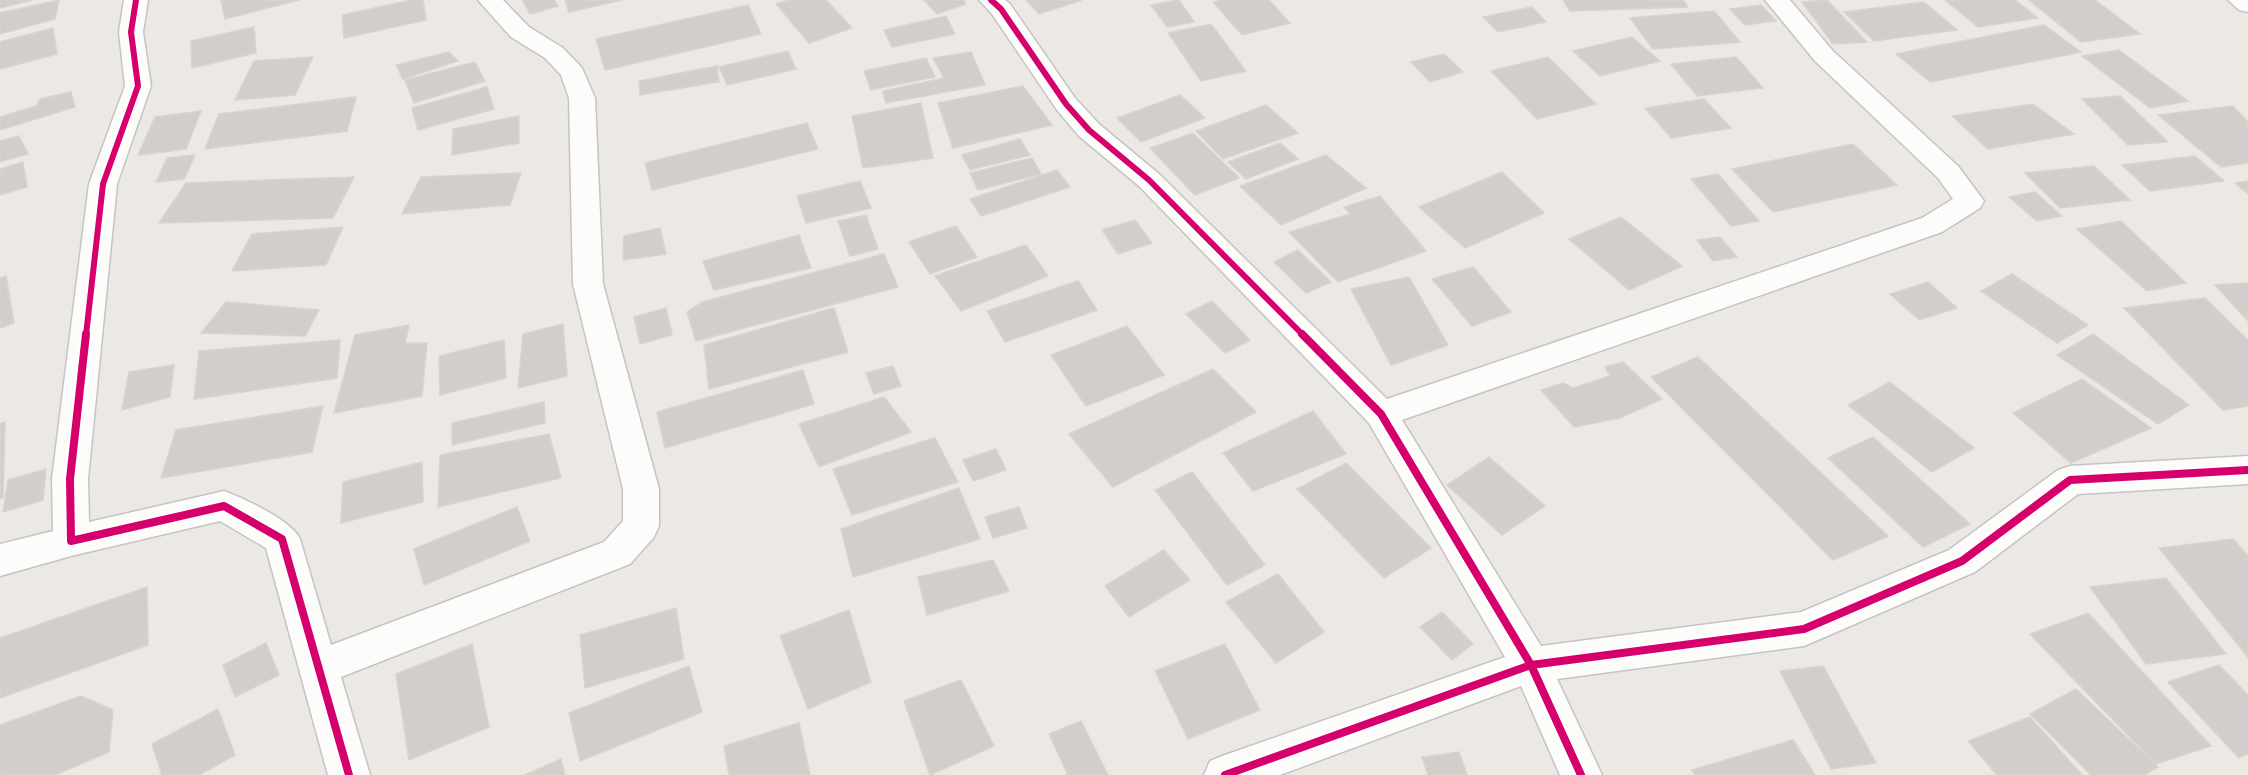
<svg xmlns="http://www.w3.org/2000/svg" width="2248" height="775" font-family="'Source Sans 3',sans-serif">
<style>
.building{fill:#d1cecb;stroke:#d7d4d0;stroke-width:1.5}
.lines{fill:none;stroke-linecap:round;stroke-linejoin:round}
.minor-casing{stroke:#c5c4c4;stroke-width:3}
.minor{fill:#fcfcfb;fill-rule:evenodd}
.cycleway-far1-casing{stroke:#fff;stroke-width:9}
.cycleway-casing{stroke:#fff;stroke-width:12}
.cycleway-far1{stroke:#d6006c;stroke-width:6}
.cycleway{stroke:#d6006c;stroke-width:8}
</style>
<rect width="100%" height="100%" fill="#ece8e4"/>
<path class="building" d="M 0,0 L 32,0 L 0,8 Z
M 59,0 L 55,19 L 0,34 L 0,13 Z
M 221,0 L 299,0 L 225,19 Z
M 412,0 L 423,0 L 426,20 L 344,38 L 342,15 Z
M 527,0 L 554,0 L 558,6 L 530,14 L 523,1 Z
M 565,0 L 622,0 L 569,12 Z
M 789,0 L 826,0 L 852,28 L 809,43 L 776,4 Z
M 924,0 L 963,0 L 966,4 L 937,14 Z
M 1026,0 L 1082,0 L 1039,14 Z
M 1179,0 L 1194,22 L 1167,27 L 1151,5 Z
M 1222,0 L 1269,0 L 1290,23 L 1242,35 L 1213,2 Z
M 1563,0 L 1683,0 L 1688,7 L 1570,11 Z
M 1827,0 L 1867,42 L 1833,44 L 1802,2 Z
M 1945,0 L 2015,0 L 2038,18 L 1978,27 Z
M 2029,0 L 2095,0 L 2140,34 L 2081,42 Z
M 1924,2 L 1957,30 L 1874,41 L 1844,12 Z
M 748,5 L 761,34 L 605,70 L 596,39 Z
M 1761,5 L 1776,21 L 1745,25 L 1730,9 Z
M 1532,7 L 1546,22 L 1498,32 L 1483,17 Z
M 1714,11 L 1740,42 L 1653,49 L 1630,18 Z
M 946,16 L 955,34 L 892,47 L 884,30 Z
M 1211,24 L 1246,71 L 1201,81 L 1168,33 Z
M 2044,25 L 2081,52 L 1930,82 L 1896,54 Z
M 254,27 L 256,53 L 192,68 L 191,41 Z
M 53,28 L 57,54 L 0,69 L 0,42 Z
M 1632,37 L 1660,61 L 1600,76 L 1573,51 Z
M 2119,50 L 2188,101 L 2150,108 L 2082,56 Z
M 788,51 L 796,69 L 727,85 L 719,67 Z
M 449,52 L 458,61 L 403,79 L 396,65 Z
M 971,52 L 985,85 L 886,103 L 883,91 L 944,78 L 933,58 Z
M 1444,54 L 1463,72 L 1430,82 L 1411,62 Z
M 313,57 L 295,95 L 235,100 L 254,61 Z
M 1548,57 L 1596,104 L 1537,119 L 1491,71 Z
M 1736,57 L 1763,88 L 1697,96 L 1671,64 Z
M 926,58 L 935,77 L 871,90 L 864,71 Z
M 475,62 L 485,81 L 414,103 L 405,80 Z
M 717,66 L 719,82 L 640,95 L 639,81 Z
M 1023,86 L 1052,125 L 953,148 L 938,103 Z
M 487,87 L 494,109 L 418,130 L 412,108 Z
M 71,92 L 75,107 L 0,130 L 0,117 L 36,106 L 40,99 Z
M 1180,95 L 1205,118 L 1141,142 L 1117,118 Z
M 2120,96 L 2168,142 L 2128,145 L 2082,99 Z
M 356,97 L 347,131 L 205,149 L 219,114 Z
M 1704,99 L 1731,128 L 1671,138 L 1645,108 Z
M 921,103 L 933,158 L 863,168 L 852,116 Z
M 2033,104 L 2074,134 L 1988,149 L 1952,116 Z
M 1266,105 L 1298,133 L 1223,159 L 1196,131 Z
M 2233,106 L 2248,122 L 2248,163 L 2221,167 L 2158,115 Z
M 201,111 L 186,149 L 138,155 L 155,117 Z
M 519,116 L 519,143 L 452,155 L 453,129 Z
M 807,123 L 818,149 L 652,190 L 645,163 Z
M 1193,133 L 1239,178 L 1195,195 L 1150,148 Z
M 19,136 L 28,154 L 0,162 L 0,141 Z
M 1020,139 L 1030,155 L 970,170 L 962,155 Z
M 1280,143 L 1298,159 L 1246,179 L 1228,162 Z
M 1853,144 L 1897,185 L 1773,212 L 1732,169 Z
M 195,155 L 184,179 L 156,182 L 167,158 Z
M 1326,155 L 1366,188 L 1281,225 L 1240,186 Z
M 2195,156 L 2224,181 L 2150,191 L 2122,165 Z
M 1032,158 L 1041,174 L 978,190 L 970,173 Z
M 23,162 L 27,187 L 0,195 L 0,169 Z
M 2094,166 L 2130,200 L 2060,208 L 2025,173 Z
M 1057,170 L 1070,187 L 981,216 L 970,199 Z
M 1502,172 L 1544,213 L 1465,248 L 1419,207 Z
M 521,173 L 510,205 L 402,214 L 421,177 Z
M 1718,174 L 1759,221 L 1731,226 L 1691,179 Z
M 354,177 L 333,218 L 159,223 L 186,183 Z
M 860,181 L 871,208 L 806,223 L 797,196 Z
M 2248,181 L 2248,194 L 2235,183 Z
M 2035,192 L 2062,216 L 2037,221 L 2009,197 Z
M 1380,196 L 1426,251 L 1338,282 L 1289,232 L 1350,214 L 1344,207 Z
M 866,215 L 878,249 L 850,256 L 838,221 Z
M 1621,217 L 1682,266 L 1629,290 L 1569,239 Z
M 1135,220 L 1152,243 L 1118,254 L 1102,230 Z
M 2121,221 L 2186,283 L 2147,291 L 2077,229 Z
M 956,226 L 977,257 L 930,274 L 909,242 Z
M 343,227 L 326,265 L 232,271 L 252,234 Z
M 660,228 L 666,254 L 623,260 L 624,236 Z
M 799,235 L 811,268 L 714,290 L 703,261 Z
M 1720,237 L 1737,257 L 1713,261 L 1697,240 Z
M 1026,245 L 1048,276 L 961,311 L 935,276 Z
M 1298,250 L 1331,282 L 1306,293 L 1274,262 Z
M 884,254 L 898,287 L 696,341 L 687,312 L 702,302 Z
M 1473,267 L 1511,312 L 1472,326 L 1432,279 Z
M 2012,274 L 2088,325 L 2057,343 L 1981,291 Z
M 6,276 L 14,323 L 0,328 L 0,278 Z
M 1409,277 L 1448,345 L 1391,365 L 1351,289 Z
M 1078,281 L 1097,310 L 1005,342 L 987,311 Z
M 1928,282 L 1957,308 L 1919,320 L 1890,294 Z
M 2248,283 L 2248,321 L 2215,285 Z
M 2205,298 L 2248,340 L 2248,406 L 2223,410 L 2124,308 Z
M 1212,301 L 1250,340 L 1225,353 L 1186,314 Z
M 226,302 L 319,310 L 305,336 L 201,333 Z
M 666,308 L 672,335 L 640,344 L 634,317 Z
M 834,308 L 848,352 L 709,389 L 704,345 Z
M 563,324 L 567,376 L 518,388 L 523,334 Z
M 409,325 L 405,343 L 427,343 L 422,396 L 334,413 L 355,335 Z
M 1127,326 L 1164,375 L 1086,406 L 1051,355 Z
M 2093,334 L 2189,405 L 2158,424 L 2057,355 Z
M 340,340 L 337,378 L 194,399 L 199,351 Z
M 504,340 L 506,378 L 440,395 L 439,356 Z
M 1698,357 L 1888,536 L 1833,560 L 1651,377 Z
M 1623,362 L 1662,399 L 1620,418 L 1574,427 L 1541,390 L 1563,383 L 1573,388 L 1610,376 L 1605,367 Z
M 174,365 L 170,397 L 122,410 L 129,372 Z
M 893,366 L 901,386 L 874,394 L 866,373 Z
M 1213,369 L 1256,412 L 1113,487 L 1069,434 Z
M 803,370 L 814,404 L 665,448 L 657,412 Z
M 2082,379 L 2151,428 L 2071,463 L 2013,413 Z
M 1890,382 L 1974,448 L 1932,472 L 1848,405 Z
M 884,397 L 911,432 L 819,467 L 799,424 Z
M 544,402 L 545,423 L 452,445 L 452,423 Z
M 323,406 L 312,452 L 161,478 L 176,430 Z
M 1313,411 L 1346,454 L 1253,491 L 1223,453 Z
M 5,422 L 3,498 L 0,499 L 0,424 Z
M 549,434 L 561,478 L 438,507 L 440,455 Z
M 1873,437 L 1970,524 L 1923,547 L 1828,458 Z
M 935,438 L 958,482 L 852,515 L 833,469 Z
M 996,449 L 1006,470 L 973,481 L 963,460 Z
M 1489,457 L 1545,506 L 1502,535 L 1447,485 Z
M 422,462 L 423,502 L 341,523 L 343,482 Z
M 1346,463 L 1431,548 L 1384,578 L 1297,489 Z
M 46,469 L 43,500 L 3,512 L 8,480 Z
M 1192,472 L 1265,565 L 1227,585 L 1155,490 Z
M 959,488 L 980,539 L 853,577 L 841,529 Z
M 517,507 L 530,541 L 424,585 L 414,549 Z
M 1019,507 L 1027,528 L 993,538 L 985,517 Z
M 2233,539 L 2248,556 L 2248,657 L 2159,548 Z
M 1164,550 L 1190,580 L 1129,617 L 1105,586 Z
M 993,560 L 1009,591 L 927,615 L 918,577 Z
M 1278,574 L 1324,632 L 1276,663 L 1226,602 Z
M 2166,578 L 2226,654 L 2146,664 L 2090,587 Z
M 147,587 L 148,645 L 0,698 L 0,638 Z
M 676,608 L 684,659 L 585,688 L 580,635 Z
M 849,610 L 871,682 L 808,709 L 780,636 Z
M 1442,612 L 1473,644 L 1452,660 L 1420,627 Z
M 2088,613 L 2211,746 L 2156,764 L 2030,634 Z
M 266,643 L 279,675 L 235,697 L 223,665 Z
M 472,644 L 489,727 L 409,760 L 396,674 Z
M 1225,644 L 1260,710 L 1188,739 L 1155,671 Z
M 2219,665 L 2248,695 L 2248,754 L 2239,758 L 2168,682 Z
M 689,666 L 702,712 L 580,761 L 569,713 Z
M 1823,666 L 1876,763 L 1831,769 L 1780,671 Z
M 961,680 L 994,746 L 930,775 L 904,701 Z
M 2076,689 L 2158,767 L 2144,775 L 2091,775 L 2030,714 Z
M 81,696 L 113,710 L 109,752 L 55,775 L 0,775 L 0,725 Z
M 218,709 L 235,755 L 199,775 L 162,775 L 152,744 Z
M 2030,717 L 2082,775 L 1997,775 L 1968,741 Z
M 1081,721 L 1108,775 L 1068,775 L 1049,734 Z
M 799,723 L 810,775 L 729,775 L 724,746 Z
M 1793,740 L 1815,775 L 1695,775 L 1692,770 Z
M 1459,752 L 1467,775 L 1428,775 L 1422,757 Z
M 561,759 L 565,775 L 525,775 Z"/>
<g class="lines">
<defs>
<path id="minor" d="M 124,0 L 148,0 L 143,32 L 151,86 L 117,184 L 88,479 L 89,522 L 224,491 C 245,499 291,520 300,539 L 331,645 L 604,542 L 623,521 L 623,489 L 573,284 L 569,98 L 561,75 L 545,58 L 511,37 L 478,0 L 503,0 L 529,27 L 563,48 L 582,68 L 595,98 L 603,284 L 659,489 L 659,526 L 654,537 L 630,564 L 341,677 L 370,775 L 328,775 L 266,548 L 220,521 L 71,556 L 0,576 L 0,544 L 53,531 L 52,479 L 89,184 L 125,86 L 119,32 Z
M 979,0 L 1005,0 L 1010,4 L 1075,98 L 1099,124 L 1159,174 L 1387,399 L 1922,218 L 1953,199 L 1938,178 L 1815,61 L 1765,0 L 1790,0 L 1833,51 L 1958,166 L 1984,201 L 1980,208 L 1942,232 L 1402,420 L 1541,646 L 1801,612 L 1949,550 L 2058,470 L 2070,466 L 2248,456 L 2248,484 L 2078,494 L 1975,572 L 1804,646 L 1557,679 L 1602,775 L 1560,775 L 1521,686 L 1280,775 L 1204,775 L 1210,761 L 1225,755 L 1505,657 L 1369,423 L 1139,186 L 1079,136 L 1057,110 L 992,14 Z
M 2228,0 L 2248,0 L 2248,12 L 2239,10 Z"/>
</defs>
<use href="#minor" class="minor-casing"/>
<use href="#minor" class="minor"/>
<defs>
<path id="cycleway-far1" d="M 991,0 L 1001,9 L 1066,104 L 1089,130 L 1149,180 L 1303,335
M 86,335 L 103,184 L 138,86 L 131,32 L 136,0"/>
<path id="cycleway" d="M 86,334 L 70,479 L 71,541 L 224,506 L 282,539 L 349,775
M 1302,334 L 1381,414 L 1531,665 L 1581,775
M 1225,775 L 1531,665 L 1804,629 L 1962,561 L 2070,480 L 2248,470"/>
</defs>
<use href="#cycleway-far1" class="cycleway-far1-casing"/>
<use href="#cycleway" class="cycleway-casing"/>
<use href="#cycleway-far1" class="cycleway-far1"/>
<use href="#cycleway" class="cycleway"/>
</g>
</svg>
